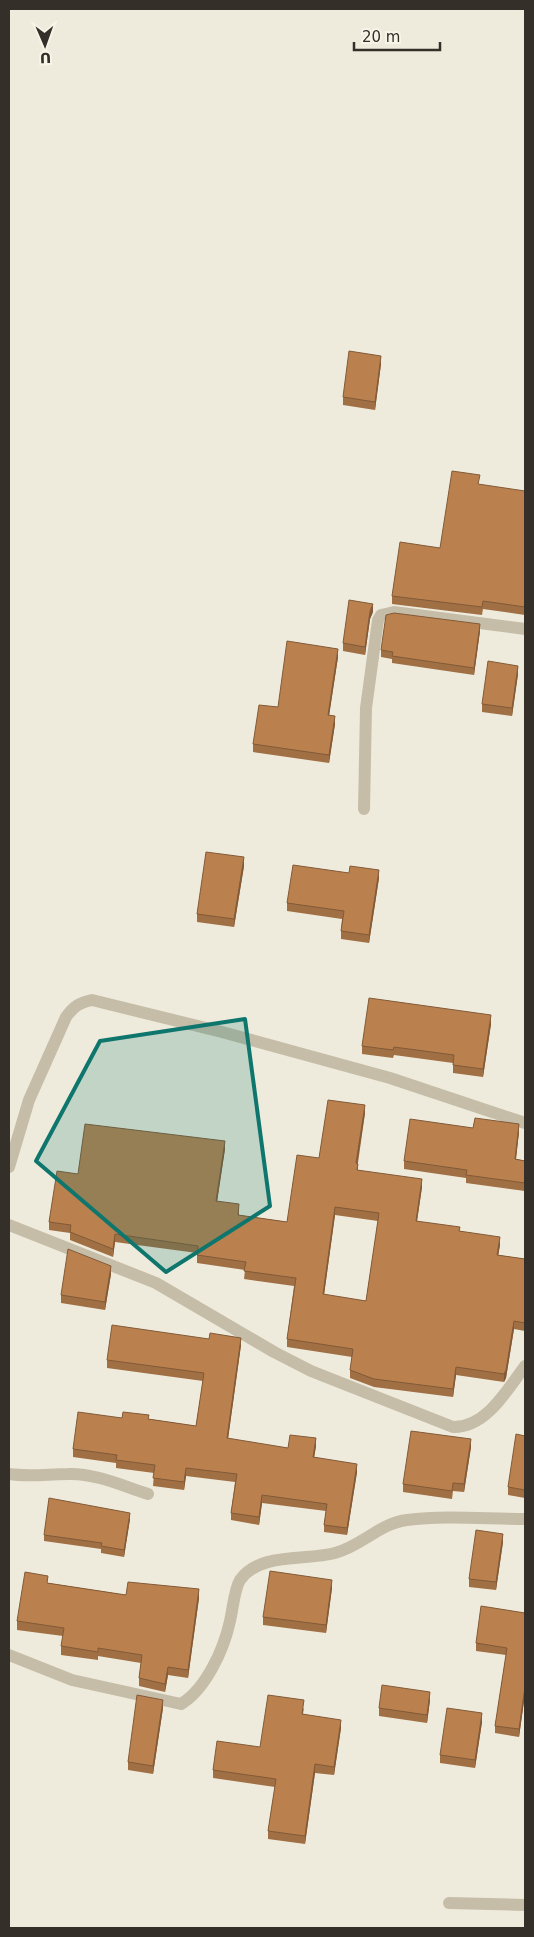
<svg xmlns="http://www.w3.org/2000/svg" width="534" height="1937" font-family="'DejaVu Sans',sans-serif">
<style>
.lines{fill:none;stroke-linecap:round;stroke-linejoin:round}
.lane{stroke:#c6bda9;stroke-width:12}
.street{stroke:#c6bda9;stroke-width:12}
.wall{fill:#a06f44;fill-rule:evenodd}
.shaded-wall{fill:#825a37}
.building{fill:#ba814f;stroke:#825a37;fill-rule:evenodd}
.marked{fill:#0f766e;fill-opacity:0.2;stroke:#0f766e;stroke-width:4;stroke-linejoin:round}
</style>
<rect width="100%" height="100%" fill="#efebdc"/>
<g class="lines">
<path class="lane" d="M 449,1903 L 525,1905"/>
<path class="street" d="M 364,809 L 366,708 L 378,620 L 381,615 L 394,612 L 525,629
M 9,1167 L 29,1100 L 66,1017 C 74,1006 79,1003 92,1000 L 222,1032 L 390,1078 L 525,1123
M 9,1225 L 156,1283 L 274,1352 L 311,1371 L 453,1427 C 486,1428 507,1390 525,1366
M 9,1474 C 29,1477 48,1474 68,1474 C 95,1473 123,1486 148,1494
M 9,1655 L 72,1680 L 181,1704 C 206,1689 224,1649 230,1621 C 233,1609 234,1590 240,1580 C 260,1552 304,1561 335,1553 C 362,1546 380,1523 407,1520 C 446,1515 486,1519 525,1519"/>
</g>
<path class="wall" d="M 381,364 L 375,410 L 343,405 L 343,397 Z
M 525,491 L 525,615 L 483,609 L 482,615 L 392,604 L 392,596 L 440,548 Z
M 373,612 L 370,619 L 365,655 L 343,651 L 343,643 Z
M 480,631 L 474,675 L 392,663 L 392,659 L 381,657 L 381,650 Z
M 338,657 L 329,715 L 335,724 L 329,763 L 253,752 L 253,744 L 278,707 Z
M 518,674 L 512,716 L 482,712 L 482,704 Z
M 244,866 L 234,927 L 197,922 L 197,914 Z
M 379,878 L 369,943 L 341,939 L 341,931 L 342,919 L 287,911 L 287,903 Z
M 491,1024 L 483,1077 L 453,1073 L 453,1063 L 394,1055 L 393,1058 L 362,1054 L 362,1046 Z
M 365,1113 L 358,1163 L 358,1170 L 422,1187 L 417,1221 L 460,1231 L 500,1245 L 498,1255 L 525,1259 L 525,1331 L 514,1329 L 506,1378 L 504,1382 L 456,1375 L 453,1397 L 374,1387 L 350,1378 L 350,1370 L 352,1357 L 287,1347 L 287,1339 L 294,1286 L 244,1279 L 245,1270 L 197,1263 L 197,1253 L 115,1242 L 113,1257 L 70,1240 L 70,1233 L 49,1230 L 49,1222 L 78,1174 L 225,1149 L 217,1201 L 239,1212 L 239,1215 L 287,1222 L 319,1158 ZM 335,1215 L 378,1221 L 366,1301 L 324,1295 Z
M 473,1128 L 519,1132 L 516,1159 L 525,1161 L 525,1191 L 466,1183 L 466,1178 L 404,1169 L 404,1161 Z
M 111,1274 L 105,1310 L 61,1303 L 61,1295 Z
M 241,1345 L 228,1439 L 288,1448 L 316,1446 L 314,1457 L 357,1472 L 347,1535 L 324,1532 L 324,1525 L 326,1511 L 262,1503 L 259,1525 L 231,1520 L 231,1513 L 235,1482 L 186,1476 L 184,1490 L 153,1486 L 154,1473 L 116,1468 L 116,1463 L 73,1457 L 73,1449 L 122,1418 L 149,1419 L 196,1426 L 203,1381 L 107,1368 L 107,1360 Z
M 525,1436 L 525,1498 L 508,1495 L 508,1487 Z
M 471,1447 L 464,1492 L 453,1491 L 452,1499 L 403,1492 L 403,1484 Z
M 130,1519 L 124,1557 L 101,1553 L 101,1549 L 44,1541 L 44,1535 Z
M 503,1542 L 496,1590 L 469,1587 L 469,1579 Z
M 48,1583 L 126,1595 L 199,1598 L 188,1678 L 168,1675 L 165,1692 L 139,1686 L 139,1678 L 141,1663 L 98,1656 L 98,1660 L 61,1655 L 61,1646 L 63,1636 L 17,1630 L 17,1621 Z
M 332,1588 L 326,1633 L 263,1625 L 263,1617 Z
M 525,1613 L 525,1694 L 519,1737 L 495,1733 L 495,1726 L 506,1655 L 476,1651 L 476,1643 Z
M 430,1700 L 427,1723 L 379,1716 L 379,1708 Z
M 163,1708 L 153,1774 L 128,1770 L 128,1762 Z
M 304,1708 L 303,1714 L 341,1728 L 334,1775 L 315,1773 L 305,1844 L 268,1839 L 268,1831 L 275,1787 L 213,1778 L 213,1770 L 260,1747 Z
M 482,1722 L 475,1768 L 440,1763 L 440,1755 Z"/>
<path class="shaded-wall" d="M 381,356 L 381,364 L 375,410 L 375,402 Z
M 373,604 L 373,612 L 370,619 L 365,655 L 365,647 L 370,611 Z
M 480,624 L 480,631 L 474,675 L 474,668 Z
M 338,649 L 338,657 L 328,723 L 328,715 Z
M 518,666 L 518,674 L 512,716 L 512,708 Z
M 335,716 L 335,724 L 329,763 L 329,755 Z
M 244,857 L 244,866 L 234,927 L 234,919 Z
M 379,870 L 379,878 L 369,943 L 369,935 Z
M 491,1015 L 491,1024 L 483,1077 L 483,1069 Z
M 365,1105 L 365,1113 L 356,1171 L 356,1163 Z
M 519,1124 L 519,1132 L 515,1167 L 515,1159 Z
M 225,1141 L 225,1149 L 216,1209 L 216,1201 Z
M 422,1179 L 422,1187 L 416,1228 L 416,1221 Z
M 335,1207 L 335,1215 L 323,1302 L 323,1294 Z
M 115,1234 L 115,1242 L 113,1257 L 113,1249 Z
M 500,1237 L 500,1245 L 497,1263 L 497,1255 Z
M 111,1266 L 111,1274 L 105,1310 L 105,1302 Z
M 514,1321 L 514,1329 L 506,1378 L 504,1382 L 504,1374 Z
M 241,1338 L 241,1345 L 227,1446 L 227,1438 Z
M 456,1367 L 456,1375 L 453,1397 L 453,1389 Z
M 316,1438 L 316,1446 L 313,1465 L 313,1457 Z
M 471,1439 L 471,1447 L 464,1492 L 464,1484 Z
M 357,1464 L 357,1472 L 347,1535 L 347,1528 Z
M 186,1468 L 186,1476 L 184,1490 L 184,1482 Z
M 262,1495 L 262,1503 L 259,1525 L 259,1517 Z
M 130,1513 L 130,1519 L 124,1557 L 124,1550 Z
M 503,1534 L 503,1542 L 496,1590 L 496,1582 Z
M 332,1580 L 332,1588 L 326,1633 L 326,1625 Z
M 199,1589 L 199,1598 L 188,1678 L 188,1670 Z
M 168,1667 L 168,1675 L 165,1692 L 165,1684 Z
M 525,1687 L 525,1694 L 519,1737 L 519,1729 Z
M 430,1692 L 430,1700 L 427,1723 L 427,1715 Z
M 163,1700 L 163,1708 L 153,1774 L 153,1766 Z
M 482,1713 L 482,1722 L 475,1768 L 475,1760 Z
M 341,1720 L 341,1728 L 334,1775 L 334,1767 Z
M 315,1764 L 315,1773 L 305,1844 L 305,1836 Z"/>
<path class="building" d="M 349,351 L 381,356 L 375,402 L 343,397 Z
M 452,471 L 480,475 L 478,484 L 525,491 L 525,607 L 483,601 L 482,607 L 392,596 L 400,542 L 440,548 Z
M 349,600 L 373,604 L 370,611 L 365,647 L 343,643 Z
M 394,613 L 480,624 L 474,668 L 392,656 L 393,652 L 381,650 L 386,615 Z
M 287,641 L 338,649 L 328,715 L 335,716 L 329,755 L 253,744 L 259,705 L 278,707 Z
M 488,661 L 518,666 L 512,708 L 482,704 Z
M 206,852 L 244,857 L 234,919 L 197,914 Z
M 293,865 L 349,873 L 350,866 L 379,870 L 369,935 L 341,931 L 344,911 L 287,903 Z
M 369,998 L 491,1015 L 483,1069 L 453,1065 L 454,1055 L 394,1047 L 393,1050 L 362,1046 Z
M 328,1100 L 365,1105 L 356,1163 L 358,1164 L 357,1170 L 422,1179 L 416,1221 L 460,1227 L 459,1231 L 500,1237 L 497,1255 L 525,1259 L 525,1323 L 514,1321 L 506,1370 L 504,1374 L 456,1367 L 453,1389 L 374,1379 L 350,1370 L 353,1349 L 287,1339 L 296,1278 L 244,1271 L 246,1262 L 197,1255 L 198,1246 L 115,1234 L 113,1249 L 70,1232 L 71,1225 L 49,1222 L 57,1171 L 78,1174 L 85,1124 L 225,1141 L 216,1201 L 239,1204 L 238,1215 L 287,1222 L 297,1155 L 319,1158 ZM 335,1207 L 379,1213 L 366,1301 L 323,1294 Z
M 475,1118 L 519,1124 L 515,1159 L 525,1161 L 525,1183 L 466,1175 L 467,1170 L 404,1161 L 410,1119 L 473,1128 Z
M 68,1249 L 111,1266 L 105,1302 L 61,1295 Z
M 112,1325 L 209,1339 L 210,1333 L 241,1338 L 227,1438 L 288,1448 L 290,1435 L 316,1438 L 313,1457 L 357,1464 L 347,1528 L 324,1525 L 327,1504 L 262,1495 L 259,1517 L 231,1513 L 237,1474 L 186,1468 L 184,1482 L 153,1478 L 155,1465 L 116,1460 L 117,1455 L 73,1449 L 78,1412 L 122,1418 L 123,1412 L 149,1415 L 148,1419 L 196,1426 L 204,1373 L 107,1360 Z
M 411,1431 L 471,1439 L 464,1484 L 453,1483 L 452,1491 L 403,1484 Z
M 516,1434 L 525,1436 L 525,1490 L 508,1487 Z
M 49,1498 L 130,1513 L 124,1550 L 101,1546 L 102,1543 L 44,1535 Z
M 476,1530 L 503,1534 L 496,1582 L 469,1579 Z
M 270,1571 L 332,1580 L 326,1625 L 263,1617 Z
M 25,1572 L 48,1576 L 47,1583 L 126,1595 L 128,1582 L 199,1589 L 188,1670 L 168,1667 L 165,1684 L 139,1678 L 142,1655 L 98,1648 L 98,1652 L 61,1646 L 64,1628 L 17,1621 Z
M 481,1606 L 525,1613 L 525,1687 L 519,1729 L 495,1726 L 507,1648 L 476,1643 Z
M 382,1685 L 430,1692 L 427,1715 L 379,1708 Z
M 137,1695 L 163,1700 L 153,1766 L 128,1762 Z
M 268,1695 L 304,1700 L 302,1714 L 341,1720 L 334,1767 L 315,1764 L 305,1836 L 268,1831 L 276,1779 L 213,1770 L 217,1741 L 260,1747 Z
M 447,1708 L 482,1713 L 475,1760 L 440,1755 Z"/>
<path class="marked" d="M 245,1019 L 270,1206 L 166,1272 L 36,1161 L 100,1041 Z"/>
<rect width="534" height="1937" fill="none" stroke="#342f28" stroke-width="20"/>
<g transform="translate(45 45) rotate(178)" stroke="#f7f4e8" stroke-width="4" paint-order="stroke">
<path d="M0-4L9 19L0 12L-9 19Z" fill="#342f28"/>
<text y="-8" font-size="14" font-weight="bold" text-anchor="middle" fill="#342f28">U</text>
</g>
<path d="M354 42v8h86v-8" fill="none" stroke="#342f28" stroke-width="2.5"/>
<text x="362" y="42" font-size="15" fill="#342f28" stroke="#f7f4e8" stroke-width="4" paint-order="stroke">20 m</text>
</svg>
